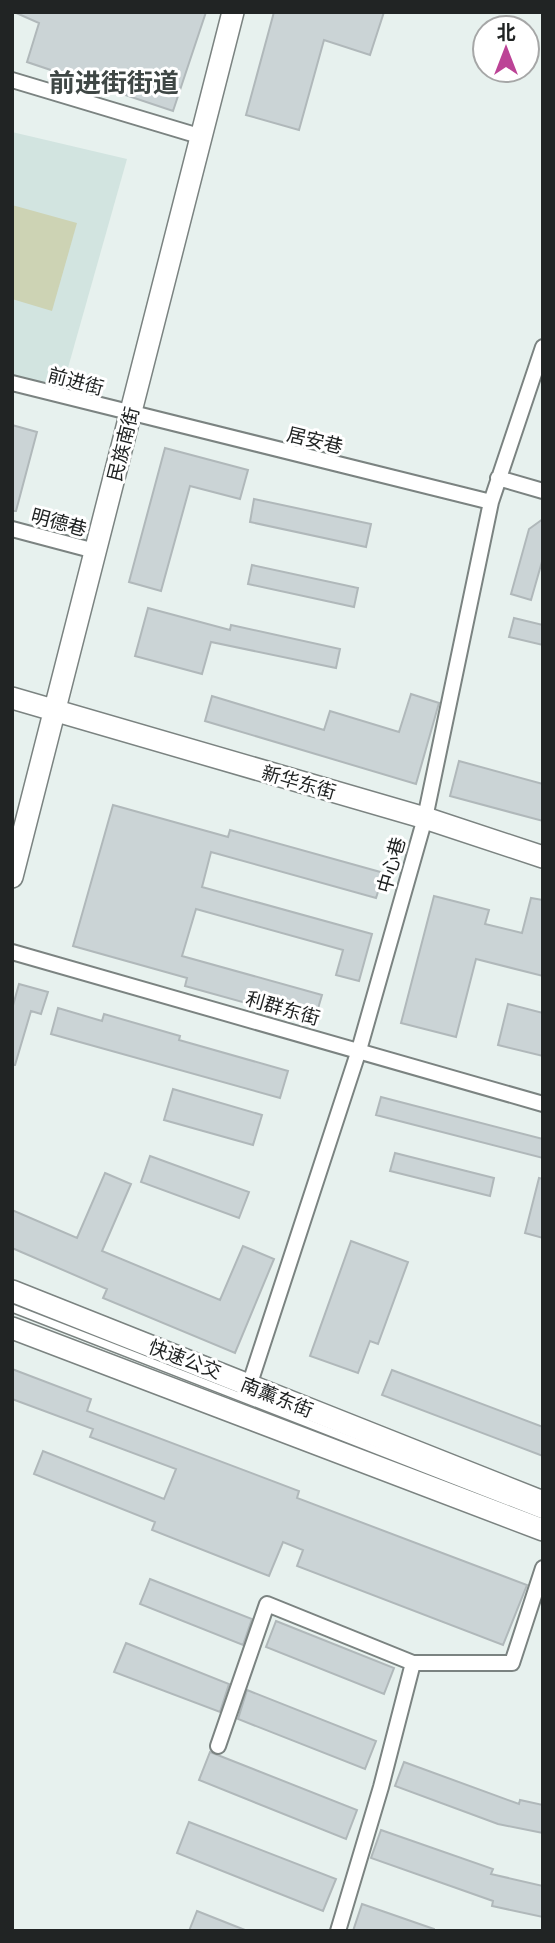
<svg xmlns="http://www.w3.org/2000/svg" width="555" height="1943" font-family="'Noto Serif','Noto Sans SC',serif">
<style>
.built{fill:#d2e4e0}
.green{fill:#cdd3b4}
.building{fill:#cbd4d6;stroke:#b0b8ba;stroke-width:2}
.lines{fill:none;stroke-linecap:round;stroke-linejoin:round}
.lane-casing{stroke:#7b8381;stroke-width:10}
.street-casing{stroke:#7b8381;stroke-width:18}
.secondary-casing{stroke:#7b8381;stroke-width:24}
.lane{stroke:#fff;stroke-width:7}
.street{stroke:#fff;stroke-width:14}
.secondary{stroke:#fff;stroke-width:21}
.labels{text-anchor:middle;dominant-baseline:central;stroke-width:6;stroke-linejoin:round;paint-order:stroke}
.street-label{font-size:19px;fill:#212424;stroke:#fff}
.district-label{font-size:26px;font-weight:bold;fill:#3f4745;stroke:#fff}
</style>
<rect width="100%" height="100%" fill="#e7f1ee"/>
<path class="built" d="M 12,132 L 127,159 L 62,389 L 12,375 Z"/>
<path class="green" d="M 12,205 L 77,223 L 52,311 L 12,299 Z"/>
<path class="building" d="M 14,12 L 206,12 L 173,111 L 27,62 L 39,23 Z
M 274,12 L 384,12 L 370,55 L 324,40 L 299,130 L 246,115 Z
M 12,425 L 37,432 L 16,511 L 12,511 Z
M 165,448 L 248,470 L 240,499 L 190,486 L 161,591 L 129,582 Z
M 254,499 L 371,524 L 366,547 L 250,522 Z
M 543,519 L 543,558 L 531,600 L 511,594 L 529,529 Z
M 252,565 L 358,588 L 354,607 L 248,584 Z
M 148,608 L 230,630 L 231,625 L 340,649 L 336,668 L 211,642 L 202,674 L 135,656 Z
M 514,618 L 543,625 L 543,645 L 509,637 Z
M 411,694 L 439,703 L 416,784 L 205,721 L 212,696 L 324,730 L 330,711 L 399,732 Z
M 459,761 L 543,784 L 543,821 L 450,796 Z
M 113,805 L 228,837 L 230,830 L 384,873 L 376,898 L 211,852 L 202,887 L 372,934 L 359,981 L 336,975 L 343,950 L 196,909 L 182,956 L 322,995 L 314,1022 L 185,986 L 187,978 L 73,946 Z
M 434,896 L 489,910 L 485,924 L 522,933 L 531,898 L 543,900 L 543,976 L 476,959 L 456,1037 L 401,1023 Z
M 19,984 L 48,992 L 41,1014 L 31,1011 L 15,1065 L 12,1065 L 12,1009 Z
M 508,1004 L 543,1013 L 543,1056 L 498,1045 Z
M 58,1008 L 102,1021 L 104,1014 L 180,1036 L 179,1040 L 288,1071 L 280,1098 L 51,1034 Z
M 173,1089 L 262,1115 L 253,1145 L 164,1120 Z
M 381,1097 L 543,1139 L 543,1158 L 376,1115 Z
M 395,1153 L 494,1178 L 490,1196 L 390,1171 Z
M 150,1156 L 249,1192 L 239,1218 L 141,1182 Z
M 105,1173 L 131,1184 L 102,1251 L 220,1300 L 243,1246 L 274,1259 L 235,1353 L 103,1298 L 107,1289 L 12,1248 L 12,1210 L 77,1238 Z
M 539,1178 L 543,1179 L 543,1238 L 525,1233 Z
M 351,1241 L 408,1262 L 378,1344 L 370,1341 L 358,1373 L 310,1356 Z
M 12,1369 L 91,1399 L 87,1411 L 299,1491 L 297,1498 L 527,1585 L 503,1645 L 297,1566 L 303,1550 L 283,1542 L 269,1576 L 152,1530 L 155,1522 L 34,1474 L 43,1451 L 164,1499 L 176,1469 L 90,1437 L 93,1429 L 12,1399 Z
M 392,1370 L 543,1427 L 543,1456 L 382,1395 Z
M 150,1579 L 252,1619 L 243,1645 L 140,1604 Z
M 276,1621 L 394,1668 L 384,1694 L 266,1647 Z
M 126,1643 L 229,1684 L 220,1712 L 114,1672 Z
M 247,1690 L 376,1741 L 365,1769 L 238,1719 Z
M 210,1752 L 357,1810 L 346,1839 L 199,1780 Z
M 404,1762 L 519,1804 L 520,1800 L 543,1805 L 543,1833 L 498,1824 L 395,1786 Z
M 189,1822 L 336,1879 L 323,1911 L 177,1853 Z
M 381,1830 L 493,1869 L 491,1874 L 543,1886 L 543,1917 L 492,1906 L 493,1901 L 371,1858 Z
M 362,1904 L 434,1929 L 434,1931 L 353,1931 Z
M 197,1911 L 245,1930 L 245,1931 L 189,1931 Z"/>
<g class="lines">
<defs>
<path id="lane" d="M 12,1308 L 543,1515"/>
<path id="street" d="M 12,80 L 199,136
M 12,383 L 491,502
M 498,478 L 543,491
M 12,529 L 95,551
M 12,952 L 543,1104
M 249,1386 L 359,1050 L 425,818 L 491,502 L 543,347
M 413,1663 L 512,1663 L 543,1568
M 218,1746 L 267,1604 L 413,1663 L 381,1787 L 338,1931"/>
<path id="secondary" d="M 12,698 L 425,818 L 543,857
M 12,877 L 233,12
M 12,1291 L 543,1502
M 12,1328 L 543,1530"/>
</defs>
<use href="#lane" class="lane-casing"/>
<use href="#street" class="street-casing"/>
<use href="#secondary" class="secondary-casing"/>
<use href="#lane" class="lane"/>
<use href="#street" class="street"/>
<use href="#secondary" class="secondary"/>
</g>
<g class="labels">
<g class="street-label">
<text transform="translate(76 381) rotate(15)">前进街</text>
<text transform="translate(315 440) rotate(14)">居安巷</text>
<text transform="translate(123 444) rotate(-76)">民族南街</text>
<text transform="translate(59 522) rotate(15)">明德巷</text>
<text transform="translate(299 782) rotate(16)">新华东街</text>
<text transform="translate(391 865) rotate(-74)">中心巷</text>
<text transform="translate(283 1008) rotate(16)">利群东街</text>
<text transform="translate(185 1359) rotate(21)">快速公交</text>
<text transform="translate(277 1397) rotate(22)">南薰东街</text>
</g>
<g class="district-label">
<text x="114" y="82">前进街街道</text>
</g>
</g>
<rect width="555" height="1943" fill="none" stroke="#212424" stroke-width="28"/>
<g transform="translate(506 49)"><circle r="33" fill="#ffffff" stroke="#a6a7a7" stroke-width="2"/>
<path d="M0-5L12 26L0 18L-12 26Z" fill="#bc4396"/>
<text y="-10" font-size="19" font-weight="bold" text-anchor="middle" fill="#212424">北</text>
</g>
</svg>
